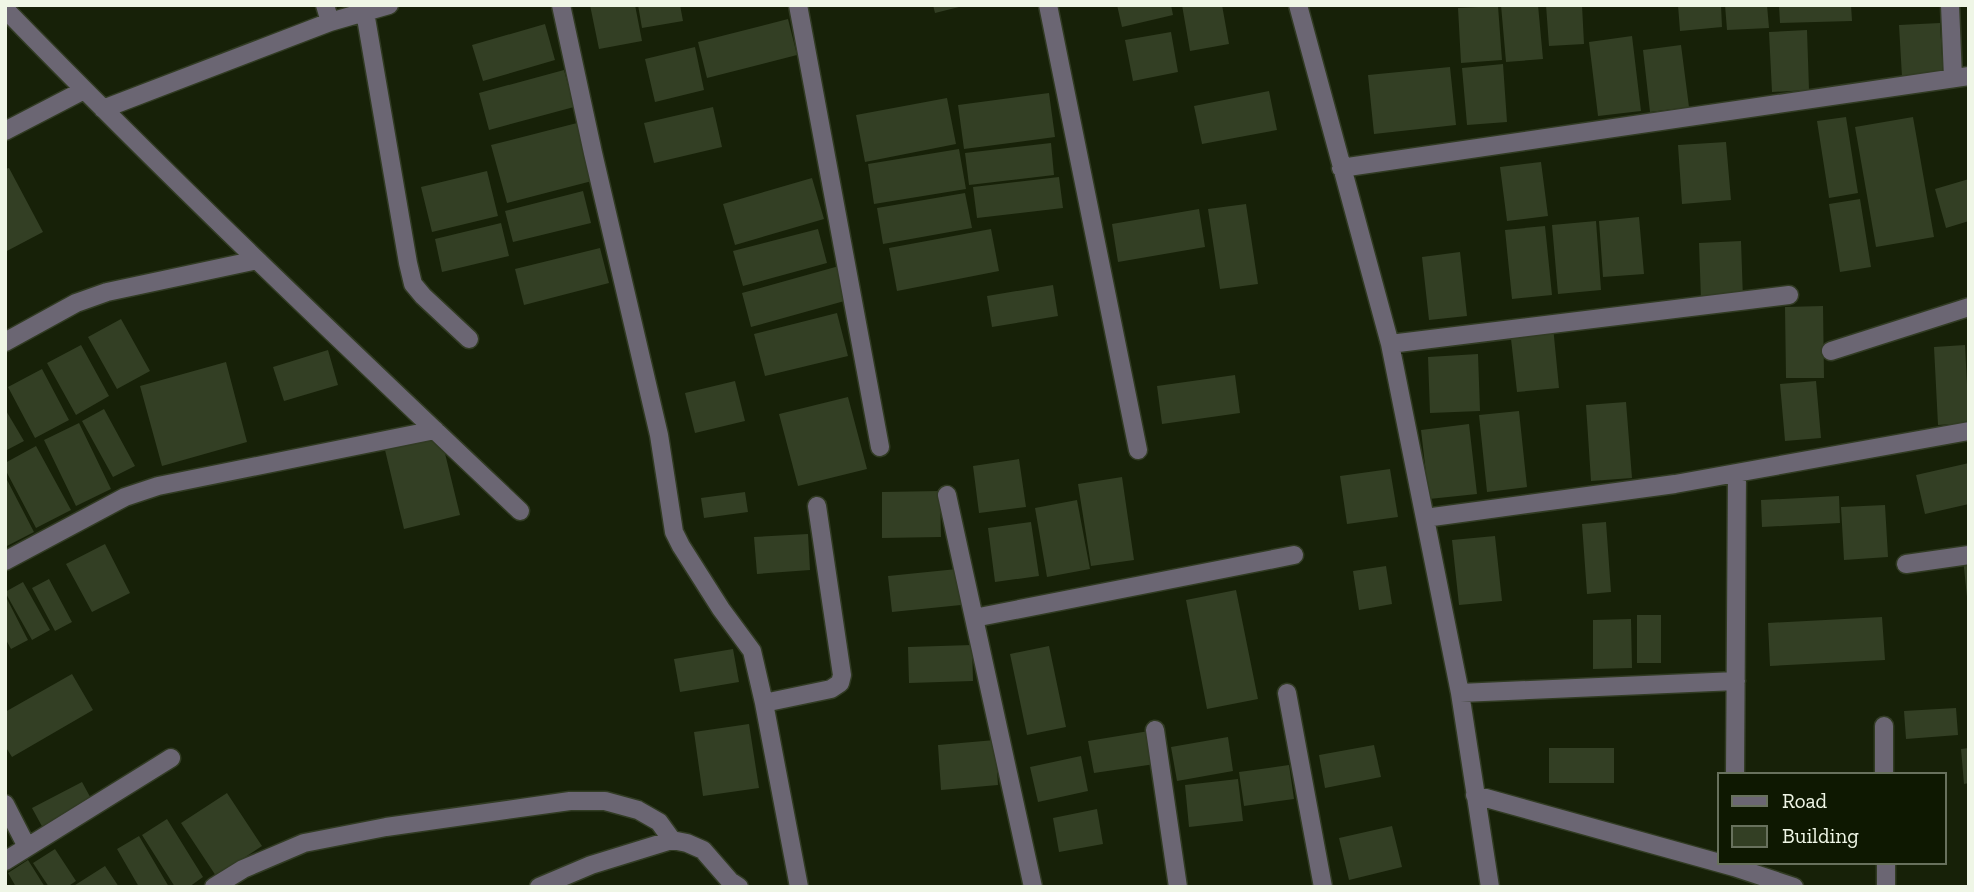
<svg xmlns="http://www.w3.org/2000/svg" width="1974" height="892" font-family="'Zilla Slab',serif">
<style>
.building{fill:#333f24}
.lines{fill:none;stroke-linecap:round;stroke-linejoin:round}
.street-casing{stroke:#313b23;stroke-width:21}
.street{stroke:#6b6673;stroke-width:18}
</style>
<rect width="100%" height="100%" fill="#172108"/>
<path class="building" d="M 590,5 L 635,5 L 642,41 L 599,49 Z
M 638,5 L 680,5 L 683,21 L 642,28 Z
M 933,5 L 963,5 L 963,6 L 935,13 Z
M 1117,5 L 1171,5 L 1173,15 L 1122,27 Z
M 1182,5 L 1222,5 L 1229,44 L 1190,51 Z
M 1501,5 L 1538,5 L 1543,59 L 1506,62 Z
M 1546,5 L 1582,5 L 1584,44 L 1549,46 Z
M 1678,5 L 1721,5 L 1722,27 L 1680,31 Z
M 1725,5 L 1767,5 L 1769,28 L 1727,30 Z
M 1779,5 L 1851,5 L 1852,21 L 1780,23 Z
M 1498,6 L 1502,60 L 1461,63 L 1458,8 Z
M 788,19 L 797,55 L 707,78 L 698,42 Z
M 1940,23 L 1943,74 L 1902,77 L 1899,25 Z
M 545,24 L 555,60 L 483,81 L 472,45 Z
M 1807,30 L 1809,90 L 1772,92 L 1769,32 Z
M 1171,32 L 1178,72 L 1133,81 L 1125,40 Z
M 1632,36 L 1641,111 L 1598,116 L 1589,42 Z
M 1681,45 L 1689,107 L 1650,112 L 1643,50 Z
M 695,47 L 704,90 L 655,102 L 645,59 Z
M 1503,64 L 1507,122 L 1467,125 L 1462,68 Z
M 1450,67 L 1456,125 L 1374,134 L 1368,75 Z
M 564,70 L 574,107 L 489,130 L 479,93 Z
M 1269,91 L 1277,130 L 1202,144 L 1194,106 Z
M 1049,93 L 1055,137 L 964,149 L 958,105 Z
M 947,98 L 956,144 L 865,162 L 856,115 Z
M 713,107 L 722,147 L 654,163 L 644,123 Z
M 1846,117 L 1858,193 L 1829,198 L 1817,121 Z
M 1913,117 L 1934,237 L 1876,247 L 1855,127 Z
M 577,123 L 592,181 L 507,203 L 491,145 Z
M 1726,142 L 1731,200 L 1682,204 L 1678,145 Z
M 1051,143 L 1054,175 L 969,185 L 965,153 Z
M 959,149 L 966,189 L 874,204 L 868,164 Z
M 1541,162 L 1548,216 L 1507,221 L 1500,167 Z
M 9,168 L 43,232 L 5,252 L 5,169 Z
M 487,171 L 498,216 L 432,232 L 421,187 Z
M 1059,177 L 1063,208 L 977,218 L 973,187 Z
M 812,178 L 824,219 L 735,245 L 723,204 Z
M 1969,179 L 1969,221 L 1946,228 L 1935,189 Z
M 583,191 L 591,223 L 513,242 L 505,211 Z
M 965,193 L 972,228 L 883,244 L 877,208 Z
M 1860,199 L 1871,267 L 1840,272 L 1829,204 Z
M 1246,204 L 1258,284 L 1220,289 L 1208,209 Z
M 1199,209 L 1205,247 L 1118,262 L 1112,224 Z
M 1639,217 L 1644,274 L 1603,277 L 1599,221 Z
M 1596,221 L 1601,290 L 1558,294 L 1552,225 Z
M 501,223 L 509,256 L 442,272 L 435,239 Z
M 1545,226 L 1552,295 L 1512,299 L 1505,230 Z
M 818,229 L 827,263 L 743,286 L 733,251 Z
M 991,229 L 999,271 L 897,291 L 889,248 Z
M 1741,241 L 1743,299 L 1701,300 L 1699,243 Z
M 600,248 L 609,283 L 524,305 L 515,269 Z
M 1460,252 L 1467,316 L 1429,320 L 1422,257 Z
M 839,266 L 848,300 L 751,327 L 742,293 Z
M 1053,285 L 1058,316 L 992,327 L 987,296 Z
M 1823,306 L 1824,378 L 1786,378 L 1785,307 Z
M 837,313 L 848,356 L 765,376 L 754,334 Z
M 121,319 L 150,371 L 117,389 L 88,337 Z
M 1553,326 L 1559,388 L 1517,392 L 1510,330 Z
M 81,345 L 109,396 L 76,415 L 47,363 Z
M 1965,345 L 1969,423 L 1938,425 L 1934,347 Z
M 328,350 L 338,385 L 284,401 L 273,367 Z
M 1478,354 L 1480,411 L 1430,413 L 1428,357 Z
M 226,362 L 247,442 L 162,466 L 140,386 Z
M 42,369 L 69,420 L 35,438 L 8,387 Z
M 1235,375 L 1240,413 L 1162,424 L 1157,386 Z
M 735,381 L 745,421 L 695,433 L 685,393 Z
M 1816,381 L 1821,438 L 1785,441 L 1780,384 Z
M 848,397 L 867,469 L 798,486 L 779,414 Z
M 1626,402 L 1632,478 L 1591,481 L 1586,405 Z
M 5,409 L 24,441 L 5,451 Z
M 104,409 L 135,466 L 113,477 L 82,421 Z
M 1519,411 L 1527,487 L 1487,492 L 1479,415 Z
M 79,423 L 111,489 L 76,506 L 44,440 Z
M 1469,424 L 1477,494 L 1429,499 L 1421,430 Z
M 441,437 L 460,515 L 404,529 L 385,450 Z
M 36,446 L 71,510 L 36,528 L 5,469 L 5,463 Z
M 1019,459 L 1026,507 L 979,513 L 973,466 Z
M 1969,463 L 1969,504 L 1925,514 L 1916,475 Z
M 1390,469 L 1398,517 L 1347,524 L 1340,476 Z
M 5,476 L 34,532 L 5,547 Z
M 1122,477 L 1134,560 L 1091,566 L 1078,484 Z
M 940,491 L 941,537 L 882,538 L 882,492 Z
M 745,492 L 748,512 L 704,518 L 701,498 Z
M 1839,496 L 1840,523 L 1762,527 L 1761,500 Z
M 1077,500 L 1090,569 L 1047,577 L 1035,508 Z
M 1885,505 L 1888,557 L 1844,560 L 1841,507 Z
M 1031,522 L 1039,576 L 995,582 L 988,528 Z
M 1606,522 L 1611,592 L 1587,594 L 1582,524 Z
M 808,534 L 810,570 L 757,574 L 754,537 Z
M 1495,536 L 1502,601 L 1459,605 L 1452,540 Z
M 105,544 L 130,593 L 92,612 L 66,564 Z
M 1963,558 L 1969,558 L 1969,597 L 1967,597 Z
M 1386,566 L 1392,604 L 1359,610 L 1353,571 Z
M 957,569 L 961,605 L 892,612 L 888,576 Z
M 49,579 L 72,622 L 55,631 L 32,588 Z
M 23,582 L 50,630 L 32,640 L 5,592 Z
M 1236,590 L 1258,699 L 1207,709 L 1186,600 Z
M 5,595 L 28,640 L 11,649 L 5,638 Z
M 1637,615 L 1661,615 L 1661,663 L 1637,663 Z
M 1882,617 L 1885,660 L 1770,666 L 1768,623 Z
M 1631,619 L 1632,668 L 1593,669 L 1593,620 Z
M 972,645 L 973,681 L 909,683 L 908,647 Z
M 1049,646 L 1066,727 L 1027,735 L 1010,654 Z
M 733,649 L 739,682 L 680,692 L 674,659 Z
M 72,674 L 93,710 L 12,757 L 5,746 L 5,712 Z
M 1956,708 L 1958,735 L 1906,739 L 1904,711 Z
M 749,724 L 759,788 L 703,796 L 694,732 Z
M 1149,731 L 1155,764 L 1094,773 L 1088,741 Z
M 1228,737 L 1233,771 L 1177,781 L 1171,747 Z
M 995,740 L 998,785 L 941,790 L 938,745 Z
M 1374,745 L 1381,777 L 1325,788 L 1319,755 Z
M 1549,748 L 1614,748 L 1614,783 L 1549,783 Z
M 1969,748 L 1969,783 L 1964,784 L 1961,749 Z
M 1081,756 L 1088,791 L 1038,802 L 1030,767 Z
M 1289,765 L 1294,799 L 1244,806 L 1239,772 Z
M 1238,779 L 1243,821 L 1189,827 L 1185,785 Z
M 82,782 L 94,804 L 44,830 L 32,808 Z
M 227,793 L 262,846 L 216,876 L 181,823 Z
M 1097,809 L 1103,844 L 1059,852 L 1053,818 Z
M 167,819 L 203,877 L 189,887 L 175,887 L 142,835 Z
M 1392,826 L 1402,867 L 1349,880 L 1339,838 Z
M 139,836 L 169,887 L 139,887 L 117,849 Z
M 55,849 L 76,881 L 67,887 L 49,887 L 33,863 Z
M 28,860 L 45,887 L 16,887 L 8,873 Z
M 105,866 L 119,887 L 72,887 Z"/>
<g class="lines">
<defs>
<path id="street" d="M 325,5 L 330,22 L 389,5
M 561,5 L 593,153 L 659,435 L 674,532 L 681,546 L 721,609 L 752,651 L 764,703 L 799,887
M 798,5 L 880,447
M 1048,5 L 1138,450
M 1298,5 L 1390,344 L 1460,693 L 1490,887
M 1950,5 L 1953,78
M 5,9 C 172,181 346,346 520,511
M 365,12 L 408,263 L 413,284 L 423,296 L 469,339
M 103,109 L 330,22
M 5,131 L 84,90
M 1341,168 L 1969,76
M 5,342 L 76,303 L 107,292 L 257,260
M 1390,344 L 1789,295
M 1831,351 L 1969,307
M 947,495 L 1033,887
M 1425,518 L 1675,484 L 1969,431
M 5,561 L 125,497 L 158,486 L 435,430
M 1906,564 L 1969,555
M 974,618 L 1294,555
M 1287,693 L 1323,887
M 1460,693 L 1736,681
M 764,703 L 831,689 L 840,683 L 842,675 L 817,506
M 1884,726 L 1884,775
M 1155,730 L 1178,887
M 1735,775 L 1737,473
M 1475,795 L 1734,867 L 1794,887
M 5,804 L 27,847
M 5,861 L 171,758
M 1886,862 L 1886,887
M 214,887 L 243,869 L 304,843 L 386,827 L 570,801 L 605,801 L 638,810 L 659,822 L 672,840
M 539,887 L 591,865 L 672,840 L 687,843 L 703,850 L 730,881 L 739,887"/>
</defs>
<use href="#street" class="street-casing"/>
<use href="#street" class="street"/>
</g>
<rect width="1974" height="892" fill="none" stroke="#eff6e6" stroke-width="14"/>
<rect x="1718" y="773" width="228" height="91" fill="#0e1801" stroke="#68715d" stroke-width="2"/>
<rect x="1732" y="796" width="35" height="10" fill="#6b6673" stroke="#68715d" stroke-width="2"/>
<text x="1782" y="808" font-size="21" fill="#eff6e6">Road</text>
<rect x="1732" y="826" width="35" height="21" fill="#333f24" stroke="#68715d" stroke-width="2"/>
<text x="1782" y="843" font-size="21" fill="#eff6e6">Building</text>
</svg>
